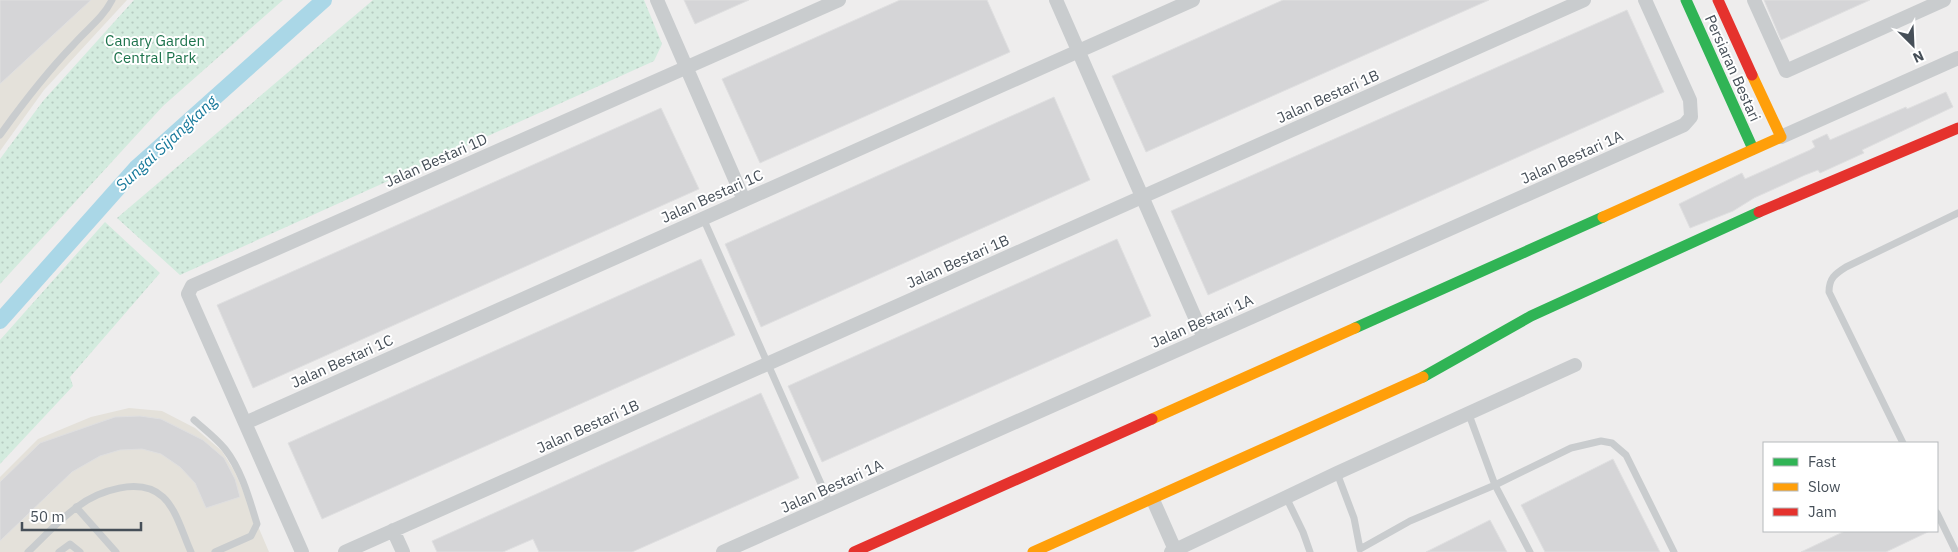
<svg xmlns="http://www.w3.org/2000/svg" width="1958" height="552" font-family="'IBM Plex Sans',sans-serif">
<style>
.commercial{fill:#e4e1da}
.green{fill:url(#green-dots)}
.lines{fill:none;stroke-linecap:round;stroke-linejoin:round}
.canal{stroke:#aad7e7;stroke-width:16}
.building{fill:#d5d5d7;stroke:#dfdfe0}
.lane{stroke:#c9ccce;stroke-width:7}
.street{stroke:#c9ccce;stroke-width:14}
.fast{stroke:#30b455;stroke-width:11}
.slow{stroke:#ff9f0a;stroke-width:11}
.jam{stroke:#e5322d;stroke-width:11}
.labels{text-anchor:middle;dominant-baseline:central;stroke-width:4;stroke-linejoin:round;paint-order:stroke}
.park-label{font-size:15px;fill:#1d734c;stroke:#fff}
.street-label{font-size:15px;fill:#464f58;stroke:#fff}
.water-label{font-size:16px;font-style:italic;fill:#17799b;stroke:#fff}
</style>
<defs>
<pattern id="green-dots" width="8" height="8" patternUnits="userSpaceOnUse" patternTransform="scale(1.25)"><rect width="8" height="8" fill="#d3ebde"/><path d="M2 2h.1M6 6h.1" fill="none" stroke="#b6cbc1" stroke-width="1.8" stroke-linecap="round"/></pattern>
</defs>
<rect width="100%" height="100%" fill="#eeeded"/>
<path class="commercial" d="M 0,0 L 127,0 L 44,90 L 0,151 Z
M 129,408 L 162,411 L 195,428 L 222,451 L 235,472 L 269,552 L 0,552 L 0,477 L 38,439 L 91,417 Z"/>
<path class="green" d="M 134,0 L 283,0 L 163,106 L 0,284 L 0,159 L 43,101 Z
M 373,0 L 644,0 L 662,44 L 654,61 L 180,275 L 117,218 Z
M 105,222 L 160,273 L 70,377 L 73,386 L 0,464 L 0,340 Z"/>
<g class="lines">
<path class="canal" d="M 0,321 L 136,168 L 324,0"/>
</g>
<path class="building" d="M 0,0 L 91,0 L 0,84 Z
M 684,0 L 749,0 L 695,24 Z
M 900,0 L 987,0 L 1010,52 L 760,163 L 722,79 Z
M 1283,0 L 1489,0 L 1146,152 L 1112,76 Z
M 1764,0 L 1870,0 L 1781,40 Z
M 1627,10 L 1664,92 L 1208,295 L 1171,211 Z
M 1946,92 L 1953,107 L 1862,150 L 1864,153 L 1820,173 L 1818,170 L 1805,175 L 1754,198 L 1733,211 L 1690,228 L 1679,204 L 1742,173 L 1745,179 L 1810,150 L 1815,147 L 1812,141 L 1827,134 L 1830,140 L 1906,107 L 1907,109 Z
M 1054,97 L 1090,180 L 761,327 L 725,244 Z
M 661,108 L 699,189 L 253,388 L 217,305 Z
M 1117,239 L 1151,316 L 822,462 L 788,386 Z
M 701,259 L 735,335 L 322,519 L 288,443 Z
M 761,393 L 799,478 L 632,552 L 539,552 L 533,539 L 503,552 L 437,552 L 432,541 Z
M 140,416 L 161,419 L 203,440 L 224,458 L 235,479 L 240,497 L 206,508 L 195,483 L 180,467 L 161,454 L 142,449 L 120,450 L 100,456 L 72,472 L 0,541 L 0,482 L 40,443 L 115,417 Z
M 1613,459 L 1660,552 L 1545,552 L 1521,505 Z
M 1490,520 L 1507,552 L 1426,552 Z
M 1845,531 L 1930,531 L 1886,552 L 1801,552 Z"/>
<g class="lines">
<path class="lane" d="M 0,135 C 23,103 47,72 74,44 C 87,29 103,18 112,0
M 703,218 L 830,504
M 194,420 C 204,429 216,438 225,449 C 242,471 249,498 257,524 L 251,536 L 215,552
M 1903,443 L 1829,292 C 1829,278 1835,274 1846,267 L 1958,213
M 1337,473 L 1354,518 L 1360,549 L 1410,521 L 1495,485 L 1468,412
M 1286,497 L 1303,532 L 1310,552
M 76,507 L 116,552
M 1937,513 L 1956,552
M 28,552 C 44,537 59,520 77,507 C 98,491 140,476 163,497 C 177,510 183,535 191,552
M 59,552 L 70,544 L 80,552
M 1530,552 L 1495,485 L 1571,448 L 1601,441 L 1612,443 L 1626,455 L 1674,552"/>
<path class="street" d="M 657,0 L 744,200
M 1056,0 L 1204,338
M 1754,0 L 1786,71 L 1944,0
M 1781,137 L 1958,58
M 245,423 L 1193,0
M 1153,500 L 1176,552
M 393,530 L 403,552
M 302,552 L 188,294 L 192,286 L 839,0
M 345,552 L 1584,0
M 723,552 L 1684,125 L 1691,117 L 1690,100 L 1645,0
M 1171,552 L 1337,473 L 1575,365"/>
<path class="fast" d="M 1686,0 L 1753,149
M 1355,328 L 1603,217
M 1423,377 L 1531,316 L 1759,212"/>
<path class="slow" d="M 1603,217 L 1781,137 L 1752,75
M 1152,419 L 1355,328
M 1033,552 L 1423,377"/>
<path class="jam" d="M 1718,0 L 1752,75
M 1759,212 L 1958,128
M 854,552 L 1152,419"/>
</g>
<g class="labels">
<g class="park-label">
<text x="155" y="40">Canary Garden<tspan x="155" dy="17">Central Park</tspan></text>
</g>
<g class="street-label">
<text transform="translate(1733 68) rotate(66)">Persiaran Bestari</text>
<text transform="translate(1328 96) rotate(-24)">Jalan Bestari 1B</text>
<text transform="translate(1572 157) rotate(-24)">Jalan Bestari 1A</text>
<text transform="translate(436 160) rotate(-24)">Jalan Bestari 1D</text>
<text transform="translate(712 196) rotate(-24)">Jalan Bestari 1C</text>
<text transform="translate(958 261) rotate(-24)">Jalan Bestari 1B</text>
<text transform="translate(1202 321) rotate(-24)">Jalan Bestari 1A</text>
<text transform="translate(342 361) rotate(-24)">Jalan Bestari 1C</text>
<text transform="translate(588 426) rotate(-24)">Jalan Bestari 1B</text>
<text transform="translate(832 486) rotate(-24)">Jalan Bestari 1A</text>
</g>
<g class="water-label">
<text transform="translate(166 143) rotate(-43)">Sungai Sijangkang</text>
</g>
</g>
<rect x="1763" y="442" width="175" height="90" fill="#ffffff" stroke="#b5b9bc"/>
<rect x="1773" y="458" width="25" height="8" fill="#30b455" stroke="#b5b9bc"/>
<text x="1808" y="467" font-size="15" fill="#464f58">Fast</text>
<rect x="1773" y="483" width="25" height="8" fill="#ff9f0a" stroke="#b5b9bc"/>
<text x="1808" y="492" font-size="15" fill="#464f58">Slow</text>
<rect x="1773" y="508" width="25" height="8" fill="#e5322d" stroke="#b5b9bc"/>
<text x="1808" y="517" font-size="15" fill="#464f58">Jam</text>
<g transform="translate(1913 45) rotate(156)" stroke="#ffffff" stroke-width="4" paint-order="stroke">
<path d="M0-4L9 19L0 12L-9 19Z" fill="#464f58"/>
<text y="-8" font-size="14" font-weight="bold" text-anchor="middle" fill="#464f58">N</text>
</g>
<path d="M22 522v8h119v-8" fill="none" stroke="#464f58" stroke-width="2.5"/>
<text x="30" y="522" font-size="15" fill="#464f58" stroke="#ffffff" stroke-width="4" paint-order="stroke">50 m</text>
</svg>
